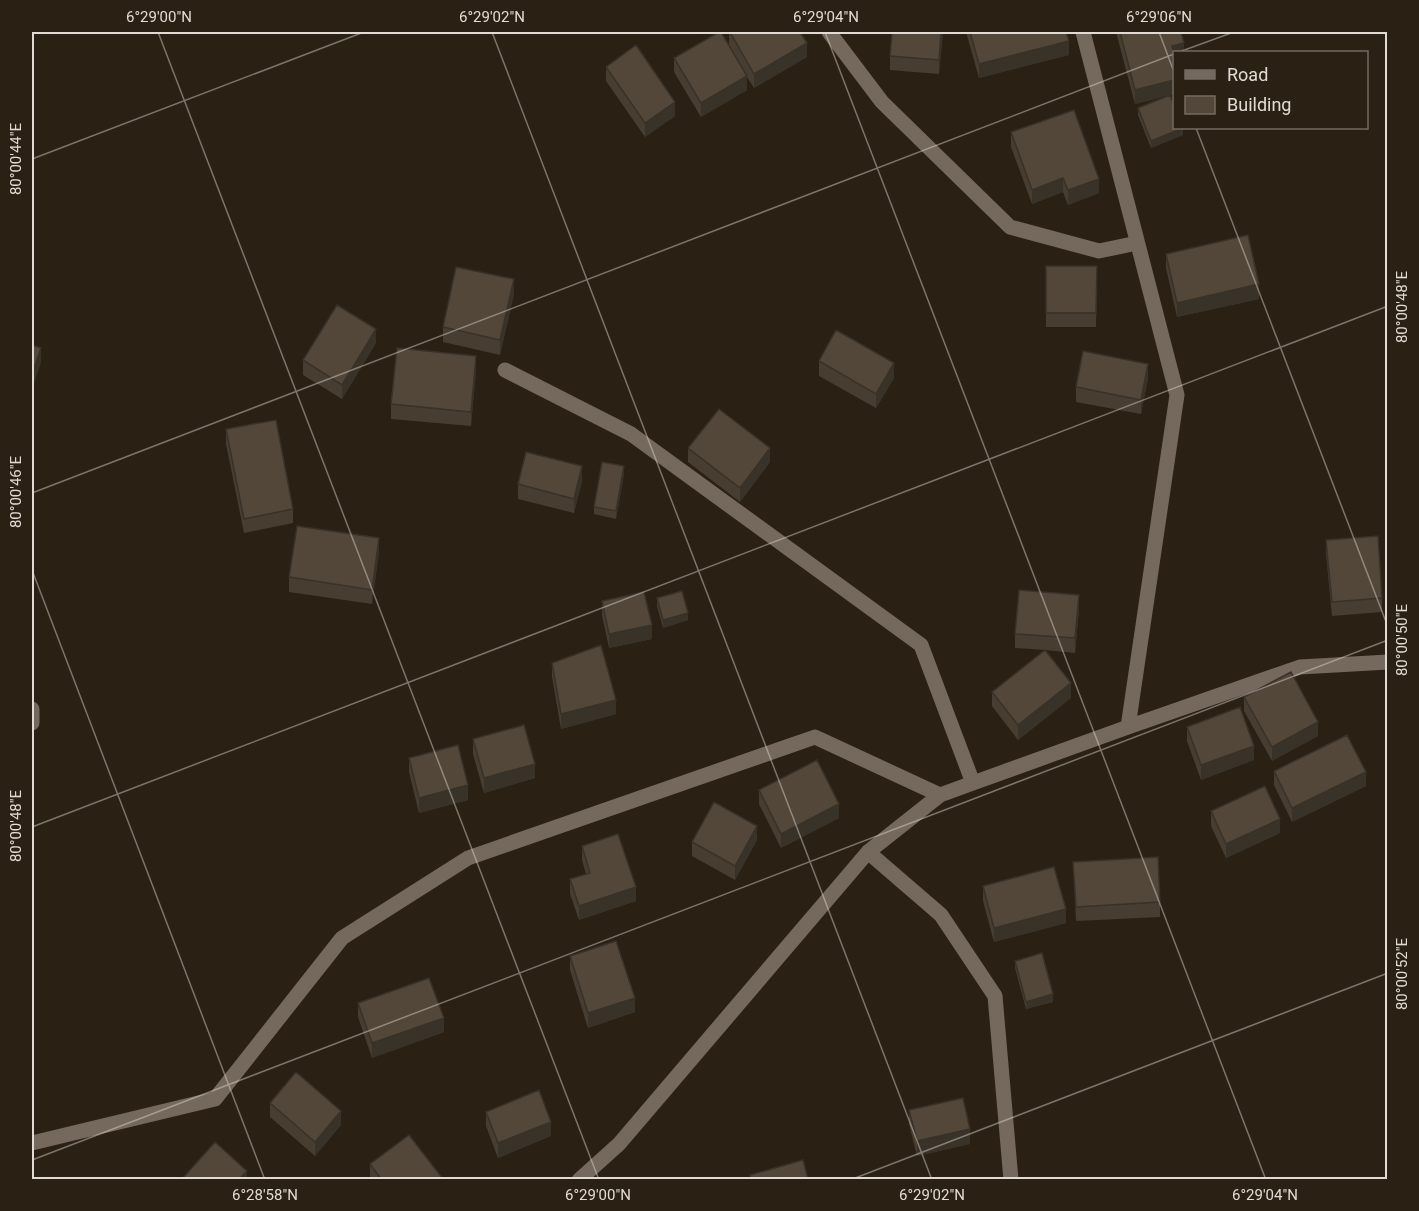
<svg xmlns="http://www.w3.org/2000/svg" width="1419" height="1211" font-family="Roboto,sans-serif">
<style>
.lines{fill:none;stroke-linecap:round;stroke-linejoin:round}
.minor{stroke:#74695c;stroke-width:15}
.wall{fill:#473d31}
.shaded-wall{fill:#393228}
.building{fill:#524739;stroke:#393228;stroke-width:1.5}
.ticks{fill:none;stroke:#e2dbd3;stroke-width:1.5;stroke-opacity:0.45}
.neatline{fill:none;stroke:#e2dbd3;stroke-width:2}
.ticks-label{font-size:15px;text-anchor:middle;fill:#e2dbd3}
</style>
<rect width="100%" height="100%" fill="#2a2014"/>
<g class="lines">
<path class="minor" d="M 829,32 L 882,102 L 1010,227 L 1099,251 L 1137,243
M 1083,32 L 1177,395 L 1128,727
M 505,370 L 631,434 L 921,645 L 973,783
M 32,709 L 32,723
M 32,1143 L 215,1099 L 342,938 L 468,858 L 815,737 L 940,795
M 579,1180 L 619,1144 L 868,852
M 1011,1180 L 995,996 L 941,915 L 868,852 L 940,795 L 973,783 L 1128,727 L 1300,667 L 1388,662"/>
</g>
<path class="wall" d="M 729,32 L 807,57 L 754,88 L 747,77 L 747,90 L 701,117 L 674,72 L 674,58 L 729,45 Z
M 892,32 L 943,32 L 939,74 L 890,70 L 890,56 Z
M 966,32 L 1066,32 L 1069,55 L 979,78 Z
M 1116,32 L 1181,32 L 1184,52 L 1174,52 L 1174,94 L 1170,95 L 1183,135 L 1151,148 L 1138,115 L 1138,108 L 1170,95 L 1135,104 Z
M 606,67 L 675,116 L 645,137 L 606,81 Z
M 1011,132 L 1099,193 L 1068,205 L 1063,192 L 1032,204 L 1011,147 Z
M 1166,254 L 1259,299 L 1177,317 L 1166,268 Z
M 1046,266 L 1097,266 L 1096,327 L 1046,327 Z
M 514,294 L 500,355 L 443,342 L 443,327 Z
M 376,343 L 342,399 L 303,375 L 303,360 Z
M 819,361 L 894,378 L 876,408 L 819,376 Z
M 476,370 L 471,426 L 391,419 L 391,404 Z
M 1148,378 L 1141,414 L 1076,402 L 1076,387 Z
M 226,429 L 293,509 L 293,523 L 244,533 L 226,444 Z
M 688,448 L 770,462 L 740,502 L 688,462 Z
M 624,474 L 616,519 L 594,514 L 594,507 Z
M 582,481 L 574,513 L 518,499 L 518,484 Z
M 1326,540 L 1382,598 L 1382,612 L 1332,616 L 1326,554 Z
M 379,552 L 372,604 L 289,592 L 289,577 Z
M 657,598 L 688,620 L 663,628 L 657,606 Z
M 602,601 L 652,639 L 609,648 L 602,615 Z
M 1079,609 L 1075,653 L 1045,650 L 1071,698 L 1018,740 L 992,706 L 992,692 L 1045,650 L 1015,648 L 1015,634 Z
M 552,663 L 616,714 L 561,729 L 552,677 Z
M 1244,697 L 1318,736 L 1272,761 L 1244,711 Z
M 1187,727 L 1254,760 L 1201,780 L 1187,741 Z
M 473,739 L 535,778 L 484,793 L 473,754 Z
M 409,758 L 468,800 L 419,813 L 409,772 Z
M 1274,771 L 1366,786 L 1292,822 L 1274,785 Z
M 759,790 L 839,818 L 781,848 L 759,804 Z
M 1211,811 L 1280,833 L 1226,858 L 1211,826 Z
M 757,840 L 735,880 L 692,856 L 692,842 Z
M 582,846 L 636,901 L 579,920 L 570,894 L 570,879 L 586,874 L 582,860 Z
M 1073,862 L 1160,902 L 1160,917 L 1076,921 Z
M 983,886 L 1066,923 L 994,942 L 983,901 Z
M 570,956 L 635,1012 L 588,1028 L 570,970 Z
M 1015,961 L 1053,1002 L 1026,1009 L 1015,968 Z
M 358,1003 L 444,1032 L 372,1058 L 358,1017 Z
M 270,1103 L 341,1125 L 315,1156 L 270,1117 Z
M 909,1110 L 970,1144 L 917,1156 L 909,1124 Z
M 486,1112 L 551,1136 L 498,1158 L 486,1126 Z
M 370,1164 L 443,1179 L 370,1179 Z"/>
<path class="shaded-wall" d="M 941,32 L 943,32 L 939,74 L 939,60 Z
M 1069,41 L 1069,55 L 979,78 L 979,64 Z
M 807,43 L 807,57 L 754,88 L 754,74 Z
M 1184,43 L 1184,52 L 1174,52 L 1174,60 L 1172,46 Z
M 747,76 L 747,90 L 701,117 L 701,103 Z
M 1174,80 L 1174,94 L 1135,104 L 1135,90 Z
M 675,102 L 675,116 L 645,137 L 645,123 Z
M 1183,128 L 1183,135 L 1151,148 L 1151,141 Z
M 1063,178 L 1063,192 L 1032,204 L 1032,190 Z
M 1099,179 L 1099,193 L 1068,205 L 1068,190 Z
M 514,279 L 514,294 L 500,355 L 500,340 Z
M 1259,284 L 1259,299 L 1177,317 L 1177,303 Z
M 376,329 L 376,343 L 342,399 L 342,385 Z
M 41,348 L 41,363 L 32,389 L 32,374 Z
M 476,356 L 476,370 L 471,426 L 471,412 Z
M 894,363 L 894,378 L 876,408 L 876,394 Z
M 1148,364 L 1148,378 L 1141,414 L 1141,400 Z
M 770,448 L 770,462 L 740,502 L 740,488 Z
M 582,466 L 582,481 L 574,513 L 574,499 Z
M 624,466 L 624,474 L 616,519 L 616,511 Z
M 379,538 L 379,552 L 372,604 L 372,590 Z
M 1079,595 L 1079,609 L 1075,653 L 1075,638 Z
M 688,613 L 688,620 L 663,628 L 663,620 Z
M 652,625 L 652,639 L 609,648 L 609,634 Z
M 1071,683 L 1071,698 L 1018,740 L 1018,725 Z
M 616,700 L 616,714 L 561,729 L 561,714 Z
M 1318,722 L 1318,736 L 1272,761 L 1272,747 Z
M 1254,746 L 1254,760 L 1201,780 L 1201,765 Z
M 535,764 L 535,778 L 484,793 L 484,778 Z
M 1366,772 L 1366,786 L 1292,822 L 1292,808 Z
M 468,785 L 468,800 L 419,813 L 419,798 Z
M 839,804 L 839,818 L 781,848 L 781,834 Z
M 1280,819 L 1280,833 L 1226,858 L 1226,844 Z
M 757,826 L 757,840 L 735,880 L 735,866 Z
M 636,887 L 636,901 L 579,920 L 579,906 Z
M 1066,909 L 1066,923 L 994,942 L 994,928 Z
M 1053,994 L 1053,1002 L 1026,1009 L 1026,1002 Z
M 635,998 L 635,1012 L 588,1028 L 588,1013 Z
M 444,1018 L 444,1032 L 372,1058 L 372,1043 Z
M 341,1111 L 341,1125 L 315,1156 L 315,1142 Z
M 551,1122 L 551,1136 L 498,1158 L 498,1143 Z
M 970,1129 L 970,1144 L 917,1156 L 917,1141 Z
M 247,1171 L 247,1179 L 239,1179 Z"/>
<path class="building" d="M 719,32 L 721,32 L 747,76 L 701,103 L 674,58 Z
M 730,32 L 800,32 L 807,43 L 754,74 Z
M 892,32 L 941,32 L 939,60 L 890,56 Z
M 970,32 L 1066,32 L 1069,41 L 979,64 Z
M 1120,32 L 1181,32 L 1184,43 L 1172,46 L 1174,56 L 1174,80 L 1135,90 Z
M 636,45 L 675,102 L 645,123 L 606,67 Z
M 1170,95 L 1174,105 L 1174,128 L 1183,128 L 1151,141 L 1138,108 Z
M 1074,110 L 1099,179 L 1068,190 L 1063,178 L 1032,190 L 1011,132 Z
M 1248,235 L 1259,284 L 1177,303 L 1166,254 Z
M 1046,266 L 1097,266 L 1096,313 L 1046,313 Z
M 456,267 L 514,279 L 500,340 L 443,327 Z
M 337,305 L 376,329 L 342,385 L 303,360 Z
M 836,330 L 894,363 L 876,394 L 819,361 Z
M 32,345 L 41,348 L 32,374 Z
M 397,348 L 476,356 L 471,412 L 391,404 Z
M 1083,351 L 1148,364 L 1141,400 L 1076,387 Z
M 719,409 L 770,448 L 740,488 L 688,448 Z
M 276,420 L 293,509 L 244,519 L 226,429 Z
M 526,452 L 582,466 L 574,499 L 518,484 Z
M 602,462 L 624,466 L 616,511 L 594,507 Z
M 297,526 L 379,538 L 372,590 L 289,577 Z
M 1378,536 L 1382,598 L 1332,602 L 1326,540 Z
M 1019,590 L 1079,595 L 1075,638 L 1015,634 Z
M 682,591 L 688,613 L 663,620 L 657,598 Z
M 644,592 L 652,625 L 609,634 L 602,601 Z
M 601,645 L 616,700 L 561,714 L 552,663 Z
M 1045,650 L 1071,683 L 1018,725 L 992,692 Z
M 1291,672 L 1318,722 L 1272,747 L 1244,697 Z
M 1240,707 L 1254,746 L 1201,765 L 1187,727 Z
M 524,725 L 535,764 L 484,778 L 473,739 Z
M 1347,735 L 1366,772 L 1292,808 L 1274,771 Z
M 458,745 L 468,785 L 419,798 L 409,758 Z
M 817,760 L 839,804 L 781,834 L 759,790 Z
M 1265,786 L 1280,819 L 1226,844 L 1211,811 Z
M 714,802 L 757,826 L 735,866 L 692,842 Z
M 618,834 L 636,887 L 579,906 L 570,879 L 590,873 L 582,846 Z
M 1158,857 L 1160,902 L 1076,907 L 1073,862 Z
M 1054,867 L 1066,909 L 994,928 L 983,886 Z
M 616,941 L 635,998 L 588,1013 L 570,956 Z
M 1042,953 L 1053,994 L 1026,1002 L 1015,961 Z
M 429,978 L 444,1018 L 372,1043 L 358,1003 Z
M 296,1072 L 341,1111 L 315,1142 L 270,1103 Z
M 539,1090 L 551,1122 L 498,1143 L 486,1112 Z
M 963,1098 L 970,1129 L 917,1141 L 909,1110 Z
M 409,1135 L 443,1179 L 381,1179 L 370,1164 Z
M 215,1142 L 247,1171 L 239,1179 L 182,1179 Z
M 803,1160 L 808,1179 L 751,1179 L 750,1175 Z"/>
<path class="ticks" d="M 158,32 L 599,1180M 492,32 L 932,1180M 825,32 L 1266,1180M 1159,32 L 1174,72M 1179,52 L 1234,32M 1196,128 L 1388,627M 32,159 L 364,32M 32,493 L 1174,54M 32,570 L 265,1180M 32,827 L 1388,306M 32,1160 L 1388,640M 850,1180 L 1388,973"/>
<rect width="1419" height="1211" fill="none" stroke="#2a2014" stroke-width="66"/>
<rect x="1173" y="51" width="195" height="78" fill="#2a2014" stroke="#746b60" stroke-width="1.5"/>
<rect x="1185" y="70" width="30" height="9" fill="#74695c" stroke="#746b60" stroke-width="1.5"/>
<text x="1227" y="81" font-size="18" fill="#e2dbd3">Road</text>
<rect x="1185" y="96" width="30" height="18" fill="#524739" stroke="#746b60" stroke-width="1.5"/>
<text x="1227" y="111" font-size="18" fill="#e2dbd3">Building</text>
<rect x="33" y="33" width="1353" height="1145" class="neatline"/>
<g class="ticks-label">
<text x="159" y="22">6°29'00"N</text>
<text x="492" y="22">6°29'02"N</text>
<text x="826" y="22">6°29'04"N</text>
<text x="1159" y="22">6°29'06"N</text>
<text transform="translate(16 159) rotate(-90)" y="5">80°00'44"E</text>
<text transform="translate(1402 307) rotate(-90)" y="5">80°00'48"E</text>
<text transform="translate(16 492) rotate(-90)" y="5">80°00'46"E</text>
<text transform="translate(1402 640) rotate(-90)" y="5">80°00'50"E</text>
<text transform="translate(16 826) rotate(-90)" y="5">80°00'48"E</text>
<text transform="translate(1402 974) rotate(-90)" y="5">80°00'52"E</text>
<text x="265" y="1200">6°28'58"N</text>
<text x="598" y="1200">6°29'00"N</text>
<text x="932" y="1200">6°29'02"N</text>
<text x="1265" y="1200">6°29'04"N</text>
</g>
</svg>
